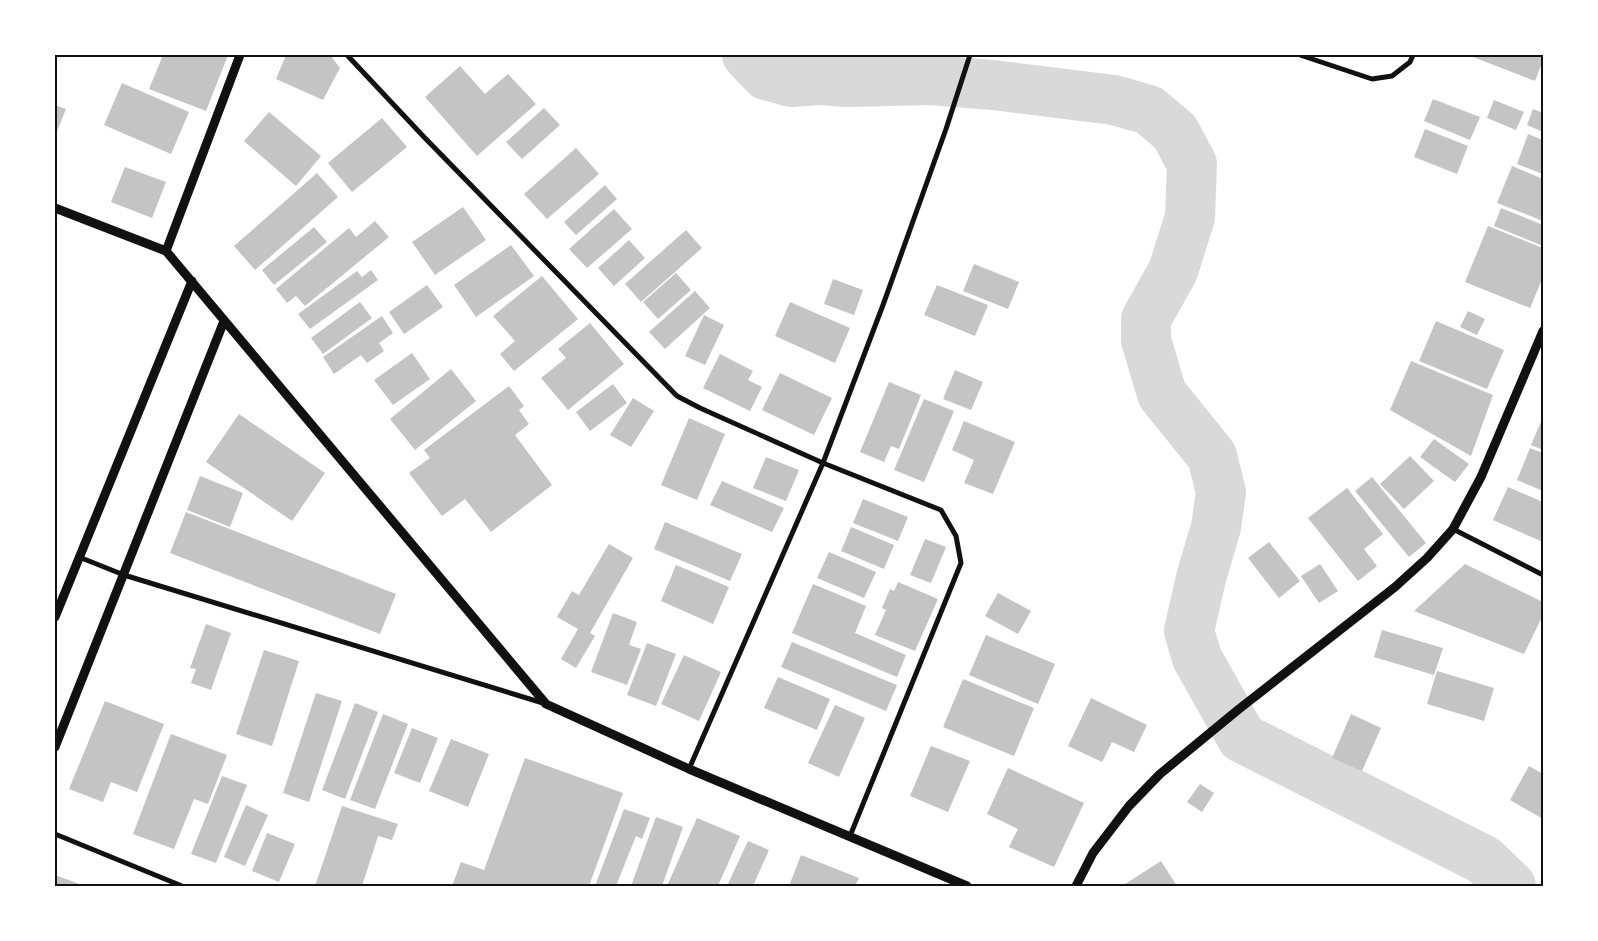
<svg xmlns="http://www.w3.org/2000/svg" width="1598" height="941" font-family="'PT Sans',sans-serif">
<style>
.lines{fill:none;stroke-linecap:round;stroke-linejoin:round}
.river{stroke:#d9d9d9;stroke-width:50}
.building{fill:#c4c4c4}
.minor{stroke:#111;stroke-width:5}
.tertiary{stroke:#111;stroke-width:9}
.neatline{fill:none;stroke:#111;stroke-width:2}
</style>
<rect width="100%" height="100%" fill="#fff"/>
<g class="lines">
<path class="river" d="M 747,55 L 766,75 L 791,82 L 819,80 L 848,82 L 931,80 L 993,85 L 1114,100 L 1149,110 L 1175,132 L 1192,164 L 1190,217 L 1173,271 L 1146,319 L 1146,340 L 1162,394 L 1212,456 L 1221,492 L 1216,527 L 1201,578 L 1189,631 L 1197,658 L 1242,738 L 1484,860 L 1511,886"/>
</g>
<path class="building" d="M 163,55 L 228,55 L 206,111 L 149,89 Z
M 286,55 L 330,55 L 340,68 L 323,100 L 276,79 Z
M 1468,55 L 1543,55 L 1543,61 L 1535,81 Z
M 460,66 L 485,94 L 508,74 L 536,104 L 477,156 L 425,97 Z
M 122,83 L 189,112 L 171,154 L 104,125 Z
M 1433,99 L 1480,117 L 1470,140 L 1424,121 Z
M 1494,100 L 1524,112 L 1516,130 L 1487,118 Z
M 55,105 L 66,109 L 55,136 Z
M 544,108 L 560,125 L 522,159 L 506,142 Z
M 1533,109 L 1543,113 L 1543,132 L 1527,125 Z
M 269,112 L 321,156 L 296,186 L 244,141 Z
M 382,118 L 407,147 L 352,192 L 328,163 Z
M 1425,129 L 1468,146 L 1457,174 L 1414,157 Z
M 1528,134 L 1543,140 L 1543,174 L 1517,164 Z
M 576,148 L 599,174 L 547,219 L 524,194 Z
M 1512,166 L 1543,179 L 1543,221 L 1497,203 Z
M 125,167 L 166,182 L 152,218 L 111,202 Z
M 317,173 L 338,197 L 255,270 L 234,246 Z
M 605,185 L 617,199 L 576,235 L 564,222 Z
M 463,207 L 486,240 L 435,275 L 412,242 Z
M 1501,208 L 1543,225 L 1543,246 L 1494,226 Z
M 614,209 L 632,229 L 587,268 L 569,249 Z
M 375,221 L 389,237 L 305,306 L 296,296 L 287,303 L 276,289 L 349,228 L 356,237 Z
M 1488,226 L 1543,248 L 1543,277 L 1530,308 L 1465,282 Z
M 314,227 L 327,242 L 274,285 L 262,270 Z
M 686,230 L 702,248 L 641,302 L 625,284 Z
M 629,240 L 645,258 L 614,286 L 598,268 Z
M 511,245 L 534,276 L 476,317 L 454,285 Z
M 974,264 L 1019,282 L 1008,309 L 963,291 Z
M 371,270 L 378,280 L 310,329 L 298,314 L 357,271 L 362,277 Z
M 676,273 L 691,290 L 658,319 L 643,302 Z
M 542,276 L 578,319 L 514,371 L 500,354 L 515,341 L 493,316 Z
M 833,279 L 863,290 L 854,315 L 824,304 Z
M 427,285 L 443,307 L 404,334 L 389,312 Z
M 937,285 L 988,305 L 975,336 L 924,315 Z
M 695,291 L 710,308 L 665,349 L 649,332 Z
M 360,302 L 372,318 L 323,354 L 311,338 Z
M 790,302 L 850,328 L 835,363 L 775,336 Z
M 1468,311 L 1485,319 L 1477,335 L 1460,327 Z
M 704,315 L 724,325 L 705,365 L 685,356 Z
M 382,316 L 393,333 L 379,343 L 384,351 L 367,363 L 361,355 L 334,374 L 323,357 Z
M 1436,321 L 1504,350 L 1487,389 L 1419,361 Z
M 590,323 L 624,364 L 568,410 L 541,378 L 566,358 L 558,349 Z
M 412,353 L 430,379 L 393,405 L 374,380 Z
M 720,354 L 753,371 L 748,380 L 762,387 L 750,411 L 703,388 Z
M 1411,361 L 1493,395 L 1471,456 L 1390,410 Z
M 451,369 L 476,401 L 415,450 L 390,419 Z
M 955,370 L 983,382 L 971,410 L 943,399 Z
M 780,373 L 832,398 L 814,435 L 762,410 Z
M 889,382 L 921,395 L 899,449 L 891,446 L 884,462 L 860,452 Z
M 613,384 L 627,403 L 590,431 L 576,412 Z
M 509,386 L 524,406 L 519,410 L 529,424 L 515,435 L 552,485 L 491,532 L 465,499 L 442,516 L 409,473 L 430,458 L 424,450 Z
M 633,398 L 654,411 L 631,447 L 610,435 Z
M 924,399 L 954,411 L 924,482 L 894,470 Z
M 239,414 L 325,473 L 292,521 L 206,462 Z
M 1543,417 L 1543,450 L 1531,445 Z
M 689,418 L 725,434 L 697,500 L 661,485 Z
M 964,421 L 1015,442 L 993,494 L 964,483 L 974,460 L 952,450 Z
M 1434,439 L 1469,464 L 1455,482 L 1420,457 Z
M 1530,448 L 1543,453 L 1543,491 L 1517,480 Z
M 1410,456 L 1434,481 L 1404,509 L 1380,484 Z
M 766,457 L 799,470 L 786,501 L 753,488 Z
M 200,476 L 243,493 L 230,527 L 187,510 Z
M 1372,477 L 1426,543 L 1409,557 L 1355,491 Z
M 722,481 L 784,508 L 772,532 L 710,505 Z
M 1508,487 L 1543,502 L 1543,542 L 1493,520 Z
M 1347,488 L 1383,534 L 1364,549 L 1377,566 L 1358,581 L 1308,518 Z
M 863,499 L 908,517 L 898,541 L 853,523 Z
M 186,512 L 396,594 L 380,634 L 170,553 Z
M 665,522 L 742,554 L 730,581 L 654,549 Z
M 851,527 L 894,545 L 884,569 L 841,551 Z
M 925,539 L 946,547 L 931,583 L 910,575 Z
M 1269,542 L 1300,581 L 1279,598 L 1248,558 Z
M 609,544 L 633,558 L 590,633 L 595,636 L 576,668 L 561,659 L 578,629 L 557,617 L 572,591 L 579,595 Z
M 829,552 L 876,572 L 864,598 L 817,578 Z
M 1320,564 L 1338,591 L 1319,603 L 1301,576 Z
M 1465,564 L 1543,602 L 1543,615 L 1524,654 L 1414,611 Z
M 676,565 L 729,587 L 713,624 L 661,601 Z
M 898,582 L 938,599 L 915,651 L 875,635 L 886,610 L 882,608 L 890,589 L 894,591 Z
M 813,584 L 866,606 L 855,633 L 906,655 L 897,677 L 792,633 Z
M 998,593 L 1031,611 L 1018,634 L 985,616 Z
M 613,613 L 637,622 L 629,645 L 641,649 L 627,685 L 591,672 Z
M 206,624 L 231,633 L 211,690 L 191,683 L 196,669 L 190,668 Z
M 1382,630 L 1443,648 L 1434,675 L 1374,657 Z
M 986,635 L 1055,664 L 1038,704 L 969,675 Z
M 792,642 L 897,685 L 886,711 L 781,667 Z
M 647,643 L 676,654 L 656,706 L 627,695 Z
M 264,650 L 299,661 L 272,746 L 236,734 Z
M 684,655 L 721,672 L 699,721 L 661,704 Z
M 1437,671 L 1494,688 L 1484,721 L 1427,704 Z
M 778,677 L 830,699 L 817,730 L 764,708 Z
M 963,679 L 1034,708 L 1014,756 L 943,727 Z
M 316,693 L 342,701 L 309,802 L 283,793 Z
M 1091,698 L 1147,725 L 1134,752 L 1112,742 L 1102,762 L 1068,746 Z
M 105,701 L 164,724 L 137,792 L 111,782 L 103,802 L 69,789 Z
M 355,703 L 378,712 L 345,799 L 322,790 Z
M 835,705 L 865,718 L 839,777 L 808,763 Z
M 383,714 L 408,724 L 375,809 L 350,800 Z
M 1351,714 L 1381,728 L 1362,771 L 1332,758 Z
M 412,728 L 438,738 L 420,783 L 394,773 Z
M 171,734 L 227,755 L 208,804 L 194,799 L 174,849 L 133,834 Z
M 451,739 L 489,754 L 468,807 L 429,791 Z
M 931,746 L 970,761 L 948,812 L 910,796 Z
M 525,758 L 623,793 L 589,886 L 452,886 L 461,862 L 484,870 Z
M 1529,766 L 1543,774 L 1543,819 L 1510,800 Z
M 1008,768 L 1084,803 L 1054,867 L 1009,847 L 1018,829 L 987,814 Z
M 222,776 L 247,785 L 216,863 L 191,854 Z
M 1200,784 L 1214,793 L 1202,812 L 1187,802 Z
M 246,805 L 268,815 L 245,866 L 224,857 Z
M 342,806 L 398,824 L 392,840 L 378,836 L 362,886 L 315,886 Z
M 624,809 L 650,818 L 642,839 L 636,836 L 616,886 L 595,886 Z
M 656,817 L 683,827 L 662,886 L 631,886 Z
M 697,818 L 740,836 L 718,886 L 667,886 Z
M 267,833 L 295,844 L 279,882 L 252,871 Z
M 748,841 L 769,850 L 753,886 L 727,886 Z
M 801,855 L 859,878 L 855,886 L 789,886 Z
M 1161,861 L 1177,886 L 1122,886 Z
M 55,875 L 85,886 L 55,886 Z"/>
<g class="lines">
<path class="minor" d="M 347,55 L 423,136 L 677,396 L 700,408 L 823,463 L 941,510 L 956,536 L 961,563 L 850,836
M 1300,55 L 1372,79 L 1392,76 L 1410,62 L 1413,55
M 1453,529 L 1543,575
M 79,557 L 124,575 L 543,703
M 689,769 L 823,463 L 883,305 L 946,129 L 970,55
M 55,834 L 182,886"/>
<path class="tertiary" d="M 55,208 L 166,251 L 546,704 L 689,769 L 967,886
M 166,251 L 240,55
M 55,617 L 192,281
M 55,747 L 224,321
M 1076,886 L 1093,853 L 1129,806 L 1160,774 L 1239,709 L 1395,587 L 1427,558 L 1453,529 L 1481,477 L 1543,331"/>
</g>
<rect width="1598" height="941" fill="none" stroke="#ffffff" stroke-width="112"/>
<rect x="56" y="56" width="1486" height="829" class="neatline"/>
</svg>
